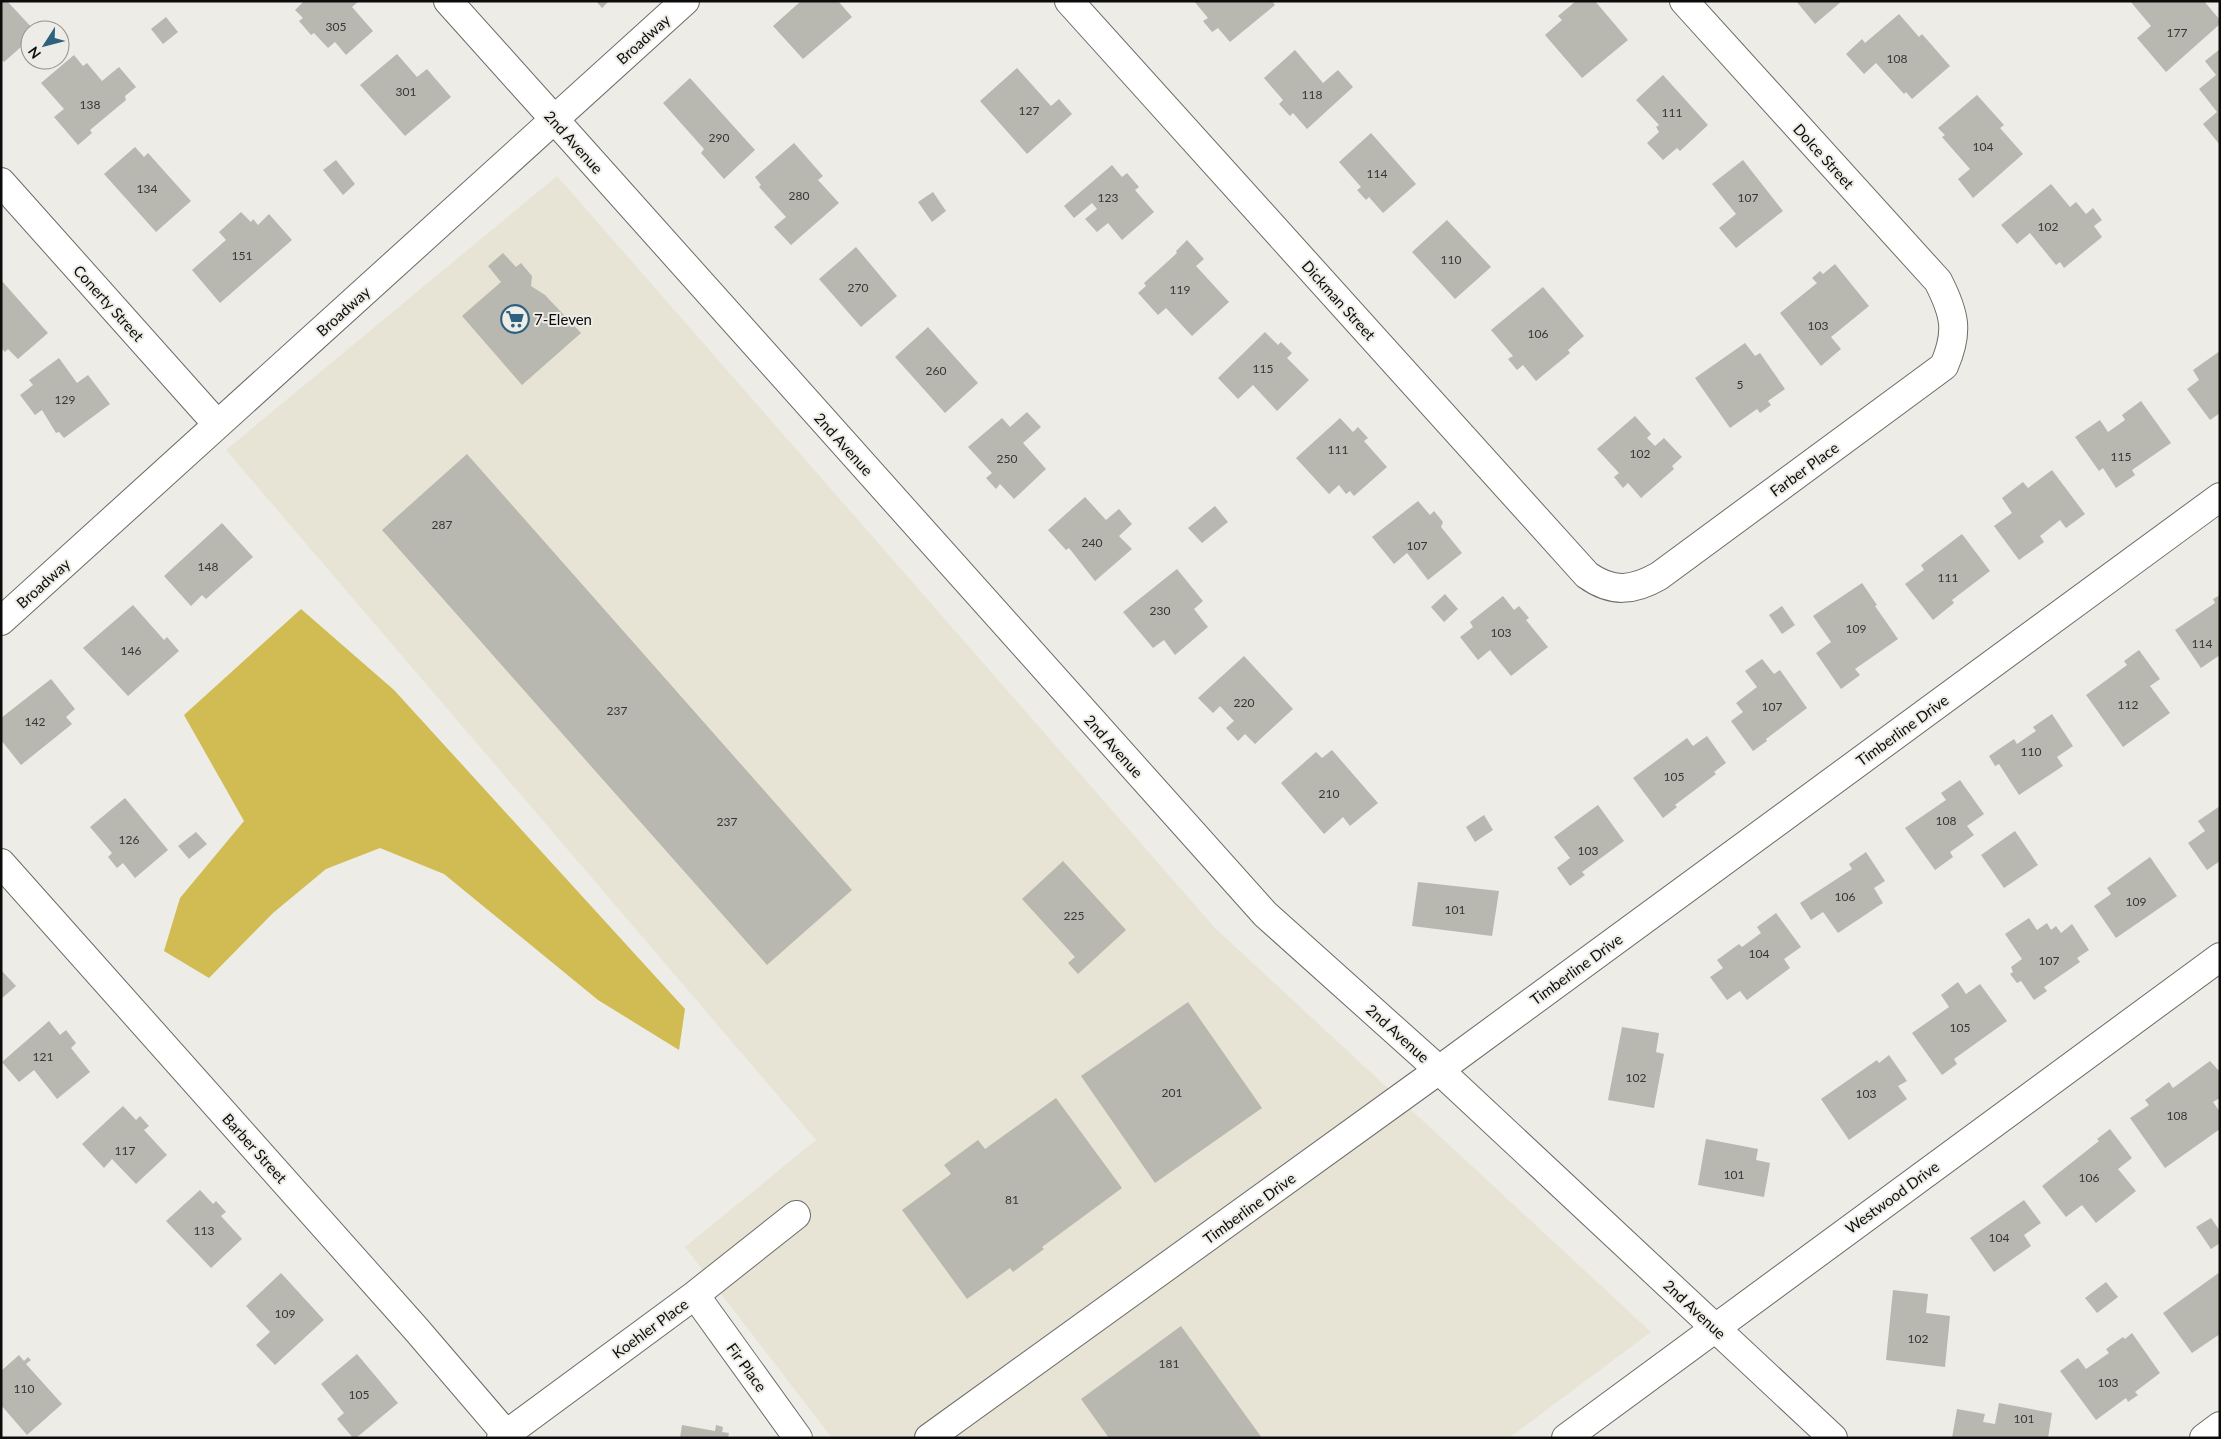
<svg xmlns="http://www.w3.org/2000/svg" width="2221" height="1439" font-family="Lato,sans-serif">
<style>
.built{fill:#e7e4d6}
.green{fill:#d0bc53}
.building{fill:#b8b7b0}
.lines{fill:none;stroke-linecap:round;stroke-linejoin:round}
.minor-casing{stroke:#6c6b66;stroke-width:30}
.tertiary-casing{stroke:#6c6b66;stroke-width:30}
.minor{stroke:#fff;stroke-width:28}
.tertiary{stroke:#fff;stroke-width:28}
.labels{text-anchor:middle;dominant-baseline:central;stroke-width:4;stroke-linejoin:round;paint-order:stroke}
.number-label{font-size:12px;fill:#373734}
.street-label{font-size:15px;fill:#0c0c0a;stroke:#edece6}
.poi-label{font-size:15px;fill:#0c0c0a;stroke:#edece6;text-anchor:start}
</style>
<rect width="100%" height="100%" fill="#edece6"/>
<path class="built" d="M 557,176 L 1215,928 L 1651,1332 L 1509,1438 L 832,1438 L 685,1247 L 816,1140 L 226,450 Z"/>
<path class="green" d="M 301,609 L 394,690 L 685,1009 L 679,1050 L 598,1000 L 444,874 L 380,848 L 326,869 L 273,913 L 209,978 L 164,951 L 180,898 L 244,821 L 184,715 Z"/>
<path class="building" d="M 1,1 L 7,1 L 34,30 L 30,30 L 30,39 L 4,62 L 1,59 Z
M 304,1 L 359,1 L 352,7 L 373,31 L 346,55 L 335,42 L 328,48 L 314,33 L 311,35 L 299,21 L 303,18 L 295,10 Z
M 596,1 L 609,1 L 602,8 Z
M 801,1 L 838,1 L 852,17 L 803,59 L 773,26 Z
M 1194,1 L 1272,1 L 1275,5 L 1230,42 L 1218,28 L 1212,32 L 1203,21 L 1208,18 Z
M 1576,1 L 1595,1 L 1628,40 L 1582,78 L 1545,35 L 1562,20 L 1558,16 Z
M 1796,1 L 1842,1 L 1815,24 Z
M 2130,1 L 2204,1 L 2220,20 L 2220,24 L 2166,72 L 2137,38 L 2151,26 Z
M 1899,14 L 1919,37 L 1922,34 L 1950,66 L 1912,99 L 1906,92 L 1904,94 L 1876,63 L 1864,74 L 1846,54 L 1862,39 L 1865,43 Z
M 166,17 L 178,32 L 163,44 L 151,29 Z
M 2220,49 L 2220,145 L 2203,124 L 2217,112 L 2199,89 L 2216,75 L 2205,61 Z
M 1295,50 L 1323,83 L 1338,70 L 1353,87 L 1307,129 L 1293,113 L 1290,116 L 1279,104 L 1283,100 L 1264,78 Z
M 397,54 L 417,77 L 427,69 L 451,97 L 405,136 L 360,85 Z
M 74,55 L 83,66 L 87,63 L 102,81 L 119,67 L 136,87 L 125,96 L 126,100 L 90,130 L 92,133 L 78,145 L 54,117 L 64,109 L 41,83 Z
M 1017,68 L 1051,106 L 1059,99 L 1072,114 L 1027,154 L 980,101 Z
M 1663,75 L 1708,125 L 1680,151 L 1677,148 L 1663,160 L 1647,143 L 1659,132 L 1656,127 L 1659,125 L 1636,100 Z
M 690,78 L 755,150 L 724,179 L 701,153 L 704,149 L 663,103 Z
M 1977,95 L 2004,125 L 2000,128 L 2023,154 L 1973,198 L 1958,179 L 1970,169 L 1942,137 L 1945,135 L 1938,128 Z
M 1371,133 L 1416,184 L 1383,213 L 1369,197 L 1366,200 L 1357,190 L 1361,187 L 1339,162 Z
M 794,143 L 823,176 L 818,180 L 839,203 L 791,245 L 774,227 L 786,217 L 759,187 L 761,185 L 755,177 Z
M 135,147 L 144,157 L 148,153 L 191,201 L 156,232 L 104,174 Z
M 336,160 L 355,184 L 343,195 L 323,170 Z
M 1743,160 L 1783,211 L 1736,248 L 1719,228 L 1736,214 L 1712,184 Z
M 1112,165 L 1122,177 L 1127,173 L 1139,187 L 1135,190 L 1154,212 L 1122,240 L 1108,223 L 1097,232 L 1085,219 L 1097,209 L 1092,203 L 1074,218 L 1064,206 Z
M 2051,184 L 2070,207 L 2076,202 L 2086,214 L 2093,208 L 2102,220 L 2094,226 L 2102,237 L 2064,268 L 2060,262 L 2056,265 L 2030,233 L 2017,244 L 2001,225 Z
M 933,192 L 946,211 L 932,222 L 918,202 Z
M 241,212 L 251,222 L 253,219 L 258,225 L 269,214 L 292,240 L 220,303 L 192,270 L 226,240 L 219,232 Z
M 1447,220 L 1491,267 L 1455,299 L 1412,252 Z
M 1187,240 L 1204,259 L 1196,266 L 1229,302 L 1192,336 L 1166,308 L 1158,315 L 1138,293 L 1146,286 L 1144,283 L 1177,253 L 1176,251 Z
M 856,247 L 897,296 L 861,327 L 819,279 Z
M 503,253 L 516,267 L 521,263 L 532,276 L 531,286 L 545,295 L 581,333 L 522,385 L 462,316 L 501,282 L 488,266 Z
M 1835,264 L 1869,306 L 1831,337 L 1841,349 L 1821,366 L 1780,313 L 1817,283 L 1812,278 L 1820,271 L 1823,274 Z
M 1,280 L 48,333 L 18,359 L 8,349 L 5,352 L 1,348 Z
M 1543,287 L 1584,336 L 1568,350 L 1570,353 L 1536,381 L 1523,365 L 1517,370 L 1508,359 L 1513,356 L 1491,330 Z
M 928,327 L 978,383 L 945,413 L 895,357 Z
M 1265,332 L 1278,345 L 1281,342 L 1292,353 L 1287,358 L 1309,380 L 1277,411 L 1253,385 L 1238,399 L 1218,378 Z
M 1745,343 L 1755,356 L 1760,353 L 1785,389 L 1768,401 L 1771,405 L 1760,413 L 1757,409 L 1730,428 L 1695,378 Z
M 2220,351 L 2220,413 L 2210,420 L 2187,389 L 2199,380 L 2193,370 Z
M 59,358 L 77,383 L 88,375 L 110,404 L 64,438 L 59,432 L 56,433 L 42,410 L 35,415 L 20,395 L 33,385 L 29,380 Z
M 2141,401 L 2171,443 L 2132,470 L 2135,475 L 2116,488 L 2103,468 L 2099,471 L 2075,437 L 2100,420 L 2108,432 L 2125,420 L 2122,415 Z
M 1027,412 L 1041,427 L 1023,443 L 1046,469 L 1014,499 L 1000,484 L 996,489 L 986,478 L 992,473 L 968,447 L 1002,418 L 1010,427 Z
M 1635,416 L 1651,434 L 1647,438 L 1655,446 L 1664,438 L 1682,457 L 1672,466 L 1674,469 L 1641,498 L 1628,483 L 1623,488 L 1614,477 L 1619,473 L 1597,449 Z
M 1340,418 L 1353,432 L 1358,427 L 1368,438 L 1364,441 L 1387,467 L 1354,496 L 1350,491 L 1346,494 L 1339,485 L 1329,494 L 1296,458 Z
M 467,454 L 852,890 L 767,965 L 382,530 Z
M 2052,470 L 2085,514 L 2066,528 L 2060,520 L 2040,536 L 2044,542 L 2019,560 L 1994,526 L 2012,513 L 2002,498 L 2023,482 L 2028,488 Z
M 1085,497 L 1106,520 L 1119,509 L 1132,524 L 1119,536 L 1132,549 L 1095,581 L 1069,548 L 1066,550 L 1048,530 Z
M 1418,501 L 1430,515 L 1434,511 L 1443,522 L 1441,527 L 1462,553 L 1428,580 L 1407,553 L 1394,564 L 1372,537 Z
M 1215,506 L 1228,522 L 1202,543 L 1188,528 Z
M 222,523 L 253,557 L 206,599 L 202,595 L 191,606 L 164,576 Z
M 1962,534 L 1990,571 L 1952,600 L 1954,603 L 1933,620 L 1905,584 L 1924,570 L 1921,565 Z
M 1177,569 L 1203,601 L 1194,609 L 1208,627 L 1175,655 L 1164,640 L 1153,648 L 1123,612 Z
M 1862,583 L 1877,605 L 1875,606 L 1898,639 L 1855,669 L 1860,675 L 1841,689 L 1816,653 L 1831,642 L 1813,616 Z
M 1445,594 L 1458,609 L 1444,622 L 1431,607 Z
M 2220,595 L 2220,655 L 2201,668 L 2175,630 L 2215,603 L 2213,599 Z
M 1503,596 L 1514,610 L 1519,606 L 1529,618 L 1526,620 L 1548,647 L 1511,676 L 1490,650 L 1478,660 L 1460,637 L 1473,627 L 1470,622 Z
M 133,605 L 164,640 L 167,637 L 179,651 L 128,696 L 83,648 Z
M 1782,606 L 1795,625 L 1782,634 L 1769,615 Z
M 2139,650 L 2160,679 L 2150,686 L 2170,713 L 2123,747 L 2086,695 L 2127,665 L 2124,661 Z
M 1244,656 L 1293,709 L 1255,744 L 1245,734 L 1238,741 L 1226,728 L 1234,721 L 1220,706 L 1213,713 L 1198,698 Z
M 1762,659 L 1774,674 L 1780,670 L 1807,708 L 1766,739 L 1767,741 L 1753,751 L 1731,721 L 1743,712 L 1736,703 L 1757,687 L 1745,671 Z
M 51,679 L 75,709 L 66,717 L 72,724 L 21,765 L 1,740 L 1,718 Z
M 2052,714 L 2073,746 L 2057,757 L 2063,766 L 2019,795 L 1999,764 L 1995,766 L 1989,756 L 2014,739 L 2017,744 L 2036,731 L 2033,727 Z
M 1707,736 L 1726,763 L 1714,772 L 1716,774 L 1675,805 L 1677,807 L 1663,818 L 1633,778 L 1687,738 L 1693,746 Z
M 1332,750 L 1378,803 L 1350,826 L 1343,817 L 1324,834 L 1281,783 L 1316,752 L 1322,758 Z
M 1960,780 L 1984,814 L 1967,826 L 1974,835 L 1950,852 L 1953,857 L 1935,870 L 1905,828 L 1946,800 L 1941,793 Z
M 125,798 L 168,850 L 135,878 L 123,863 L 117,868 L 108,857 L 112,853 L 90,827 Z
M 1598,805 L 1624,841 L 1582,872 L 1585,875 L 1570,886 L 1557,868 L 1570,858 L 1554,837 Z
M 2220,806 L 2220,861 L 2207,870 L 2188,843 L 2205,831 L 2198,821 Z
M 1484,815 L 1493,830 L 1475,842 L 1466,827 Z
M 2015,831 L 2038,865 L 2004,888 L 1981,855 Z
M 196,832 L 207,844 L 189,859 L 178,846 Z
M 1866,852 L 1885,881 L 1874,888 L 1883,903 L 1838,933 L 1823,912 L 1811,920 L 1800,903 L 1852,869 L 1849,864 Z
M 2150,857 L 2177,896 L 2116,938 L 2094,906 L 2111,894 L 2107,888 Z
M 1063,861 L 1126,930 L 1078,974 L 1068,963 L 1075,957 L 1022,899 Z
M 1418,882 L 1499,891 L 1492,936 L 1412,926 Z
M 1776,913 L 1801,947 L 1784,959 L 1790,968 L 1747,1000 L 1740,991 L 1727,1000 L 1710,977 L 1723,968 L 1717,960 L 1739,944 L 1742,947 L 1761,933 L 1757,927 Z
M 2029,918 L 2037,930 L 2047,923 L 2051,930 L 2056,926 L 2061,933 L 2072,924 L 2089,950 L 2077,958 L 2080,962 L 2044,987 L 2047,991 L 2034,1000 L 2021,981 L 2017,983 L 2010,974 L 2013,972 L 2011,967 L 2022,959 L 2005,934 Z
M 1,970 L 16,986 L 1,999 Z
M 1958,982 L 1966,994 L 1980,984 L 2007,1021 L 1954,1059 L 1957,1064 L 1942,1075 L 1912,1033 L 1949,1007 L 1941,995 Z
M 1188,1002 L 1262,1108 L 1155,1183 L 1081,1076 Z
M 49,1021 L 60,1035 L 66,1030 L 76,1043 L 71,1048 L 90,1072 L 57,1099 L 34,1070 L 19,1082 L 2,1062 Z
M 1622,1027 L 1659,1033 L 1656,1052 L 1664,1054 L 1654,1108 L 1608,1100 Z
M 1889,1055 L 1907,1081 L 1898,1086 L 1907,1099 L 1849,1140 L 1821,1099 L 1877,1060 L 1879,1063 Z
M 2210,1061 L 2220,1072 L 2220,1098 L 2213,1102 L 2220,1112 L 2220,1129 L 2165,1168 L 2130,1118 L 2149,1105 L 2145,1100 L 2169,1082 L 2173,1088 Z
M 1056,1098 L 1122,1188 L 1042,1247 L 1044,1249 L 1013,1272 L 1010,1268 L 967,1299 L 902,1210 L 951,1174 L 944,1165 L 978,1140 L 985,1149 Z
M 123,1106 L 136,1120 L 140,1116 L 149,1126 L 144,1130 L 167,1155 L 136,1184 L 112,1159 L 104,1168 L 82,1144 Z
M 2110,1129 L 2132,1158 L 2118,1169 L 2136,1191 L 2096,1223 L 2082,1205 L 2066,1217 L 2042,1186 L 2099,1141 L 2097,1139 Z
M 1706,1139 L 1758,1149 L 1756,1160 L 1770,1163 L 1764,1197 L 1698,1185 Z
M 200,1190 L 213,1204 L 216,1201 L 226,1212 L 221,1216 L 242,1239 L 211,1268 L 166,1221 Z
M 2024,1200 L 2041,1223 L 2024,1235 L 2031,1246 L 1994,1272 L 1970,1238 Z
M 2211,1218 L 2220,1231 L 2220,1243 L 2211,1249 L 2196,1227 Z
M 2220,1272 L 2220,1334 L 2192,1353 L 2163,1313 Z
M 281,1273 L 324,1320 L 275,1365 L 256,1345 L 270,1332 L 246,1306 Z
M 2106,1282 L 2118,1297 L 2097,1313 L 2085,1298 Z
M 1893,1290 L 1928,1294 L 1926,1313 L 1950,1316 L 1945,1367 L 1886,1360 Z
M 1181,1326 L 1262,1438 L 1109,1438 L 1081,1399 Z
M 2132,1333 L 2160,1373 L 2135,1392 L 2138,1395 L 2128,1402 L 2126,1398 L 2096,1420 L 2060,1371 L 2078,1358 L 2086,1369 L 2109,1353 L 2106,1349 L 2123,1337 L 2125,1339 Z
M 357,1354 L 398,1403 L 356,1438 L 353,1438 L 337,1419 L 344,1413 L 321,1384 Z
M 19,1355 L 24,1361 L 28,1357 L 31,1360 L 26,1364 L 62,1404 L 27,1435 L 1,1405 L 1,1371 Z
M 1999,1403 L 2052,1413 L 2048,1438 L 1952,1438 L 1957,1409 L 1985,1414 L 1983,1422 L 1995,1424 Z
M 682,1425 L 715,1431 L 716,1425 L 723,1427 L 722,1432 L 729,1433 L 728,1438 L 680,1438 Z"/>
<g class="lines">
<defs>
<path id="minor" d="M 448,1 L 554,119
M 1069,1 L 1587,575 C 1612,593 1633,591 1659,576 L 1944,366 C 1959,332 1955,314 1938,281 L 1684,1
M 1,182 L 217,424
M 1,863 L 416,1329 L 506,1434
M 695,1295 L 798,1438
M 501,1438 L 695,1295 L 796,1215
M 929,1438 L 1439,1070 L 2220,497
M 1566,1438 L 2220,957
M 2204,1438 L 2220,1426"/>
<path id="tertiary" d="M 554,119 L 1265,914 L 1439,1070 L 1833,1438
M 1,621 L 685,1"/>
</defs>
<use href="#minor" class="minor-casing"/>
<use href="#tertiary" class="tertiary-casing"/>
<use href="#minor" class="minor"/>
<use href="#tertiary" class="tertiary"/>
</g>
<defs>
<symbol id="supermarket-ring" viewBox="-11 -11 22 22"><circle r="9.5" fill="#edece6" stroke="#2e617e" stroke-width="1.5"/><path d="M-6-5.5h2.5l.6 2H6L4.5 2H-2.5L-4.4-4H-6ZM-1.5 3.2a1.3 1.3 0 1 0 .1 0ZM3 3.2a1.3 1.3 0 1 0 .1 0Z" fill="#2e617e"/></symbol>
</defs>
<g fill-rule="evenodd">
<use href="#supermarket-ring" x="499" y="303" width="32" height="32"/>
</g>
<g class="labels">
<g class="number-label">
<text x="336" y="26">305</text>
<text x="2177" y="32">177</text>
<text x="1897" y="58">108</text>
<text x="406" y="91">301</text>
<text x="1312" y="94">118</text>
<text x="90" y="104">138</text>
<text x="1029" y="110">127</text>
<text x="1672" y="112">111</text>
<text x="719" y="137">290</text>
<text x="1983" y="146">104</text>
<text x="1377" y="173">114</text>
<text x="147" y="188">134</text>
<text x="799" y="195">280</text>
<text x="1108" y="197">123</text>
<text x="1748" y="197">107</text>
<text x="2048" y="226">102</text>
<text x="242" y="255">151</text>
<text x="1451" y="259">110</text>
<text x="858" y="287">270</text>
<text x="1180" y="289">119</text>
<text x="1818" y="325">103</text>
<text x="1538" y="333">106</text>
<text x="1263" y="368">115</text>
<text x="936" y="370">260</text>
<text x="1740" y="384">5</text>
<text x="65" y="399">129</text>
<text x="1338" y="449">111</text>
<text x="1640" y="453">102</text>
<text x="2121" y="456">115</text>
<text x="1007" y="458">250</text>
<text x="442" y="524">287</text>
<text x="1092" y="542">240</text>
<text x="1417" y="545">107</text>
<text x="208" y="566">148</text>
<text x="1948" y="577">111</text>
<text x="1160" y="610">230</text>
<text x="1856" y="628">109</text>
<text x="1501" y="632">103</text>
<text x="2202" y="643">114</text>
<text x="131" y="650">146</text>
<text x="1244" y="702">220</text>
<text x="2128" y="704">112</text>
<text x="1772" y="706">107</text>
<text x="617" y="710">237</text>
<text x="35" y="721">142</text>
<text x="2031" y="751">110</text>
<text x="1674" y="776">105</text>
<text x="1329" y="793">210</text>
<text x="1946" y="820">108</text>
<text x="727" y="821">237</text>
<text x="129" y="839">126</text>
<text x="1588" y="850">103</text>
<text x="1845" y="896">106</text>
<text x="2136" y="901">109</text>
<text x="1455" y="909">101</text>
<text x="1074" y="915">225</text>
<text x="1759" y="953">104</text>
<text x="2049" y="960">107</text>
<text x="1960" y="1027">105</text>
<text x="43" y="1056">121</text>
<text x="1636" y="1077">102</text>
<text x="1172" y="1092">201</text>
<text x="1866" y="1093">103</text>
<text x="2177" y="1115">108</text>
<text x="125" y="1150">117</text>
<text x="1734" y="1174">101</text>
<text x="2089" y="1177">106</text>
<text x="1012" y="1199">81</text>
<text x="204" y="1230">113</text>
<text x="1999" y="1237">104</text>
<text x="285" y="1313">109</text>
<text x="1918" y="1338">102</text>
<text x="1169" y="1363">181</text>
<text x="2108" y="1382">103</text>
<text x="24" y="1388">110</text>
<text x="359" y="1394">105</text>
<text x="2024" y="1418">101</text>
</g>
<g class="street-label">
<text transform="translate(643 39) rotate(-42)">Broadway</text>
<text transform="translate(574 142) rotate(48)">2nd Avenue</text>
<text transform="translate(1824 156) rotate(48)">Dolce Street</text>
<text transform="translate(1339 300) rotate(48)">Dickman Street</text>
<text transform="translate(109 303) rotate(48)">Conerty Street</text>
<text transform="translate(343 311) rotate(-42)">Broadway</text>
<text transform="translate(844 444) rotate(48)">2nd Avenue</text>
<text transform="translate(1804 469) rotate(-36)">Farber Place</text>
<text transform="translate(43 583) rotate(-42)">Broadway</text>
<text transform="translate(1902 730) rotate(-36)">Timberline Drive</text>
<text transform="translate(1114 746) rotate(48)">2nd Avenue</text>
<text transform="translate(1576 969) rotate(-36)">Timberline Drive</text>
<text transform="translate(1398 1033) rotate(42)">2nd Avenue</text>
<text transform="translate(255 1148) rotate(48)">Barber Street</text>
<text transform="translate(1892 1197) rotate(-36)">Westwood Drive</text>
<text transform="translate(1249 1208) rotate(-36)">Timberline Drive</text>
<text transform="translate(1695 1309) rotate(43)">2nd Avenue</text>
<text transform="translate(650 1328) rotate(-36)">Koehler Place</text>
<text transform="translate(747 1367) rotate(54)">Fir Place</text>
</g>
<g class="poi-label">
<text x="534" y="319">7-Eleven</text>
</g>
</g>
<rect width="2221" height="1439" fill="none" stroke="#0c0c0a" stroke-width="5"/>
<g transform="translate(45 45) rotate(234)"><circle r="24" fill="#edece6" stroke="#93928e"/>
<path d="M0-4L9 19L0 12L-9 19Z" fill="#2e617e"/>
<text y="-8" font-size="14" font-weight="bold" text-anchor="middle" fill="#0c0c0a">N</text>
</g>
</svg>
